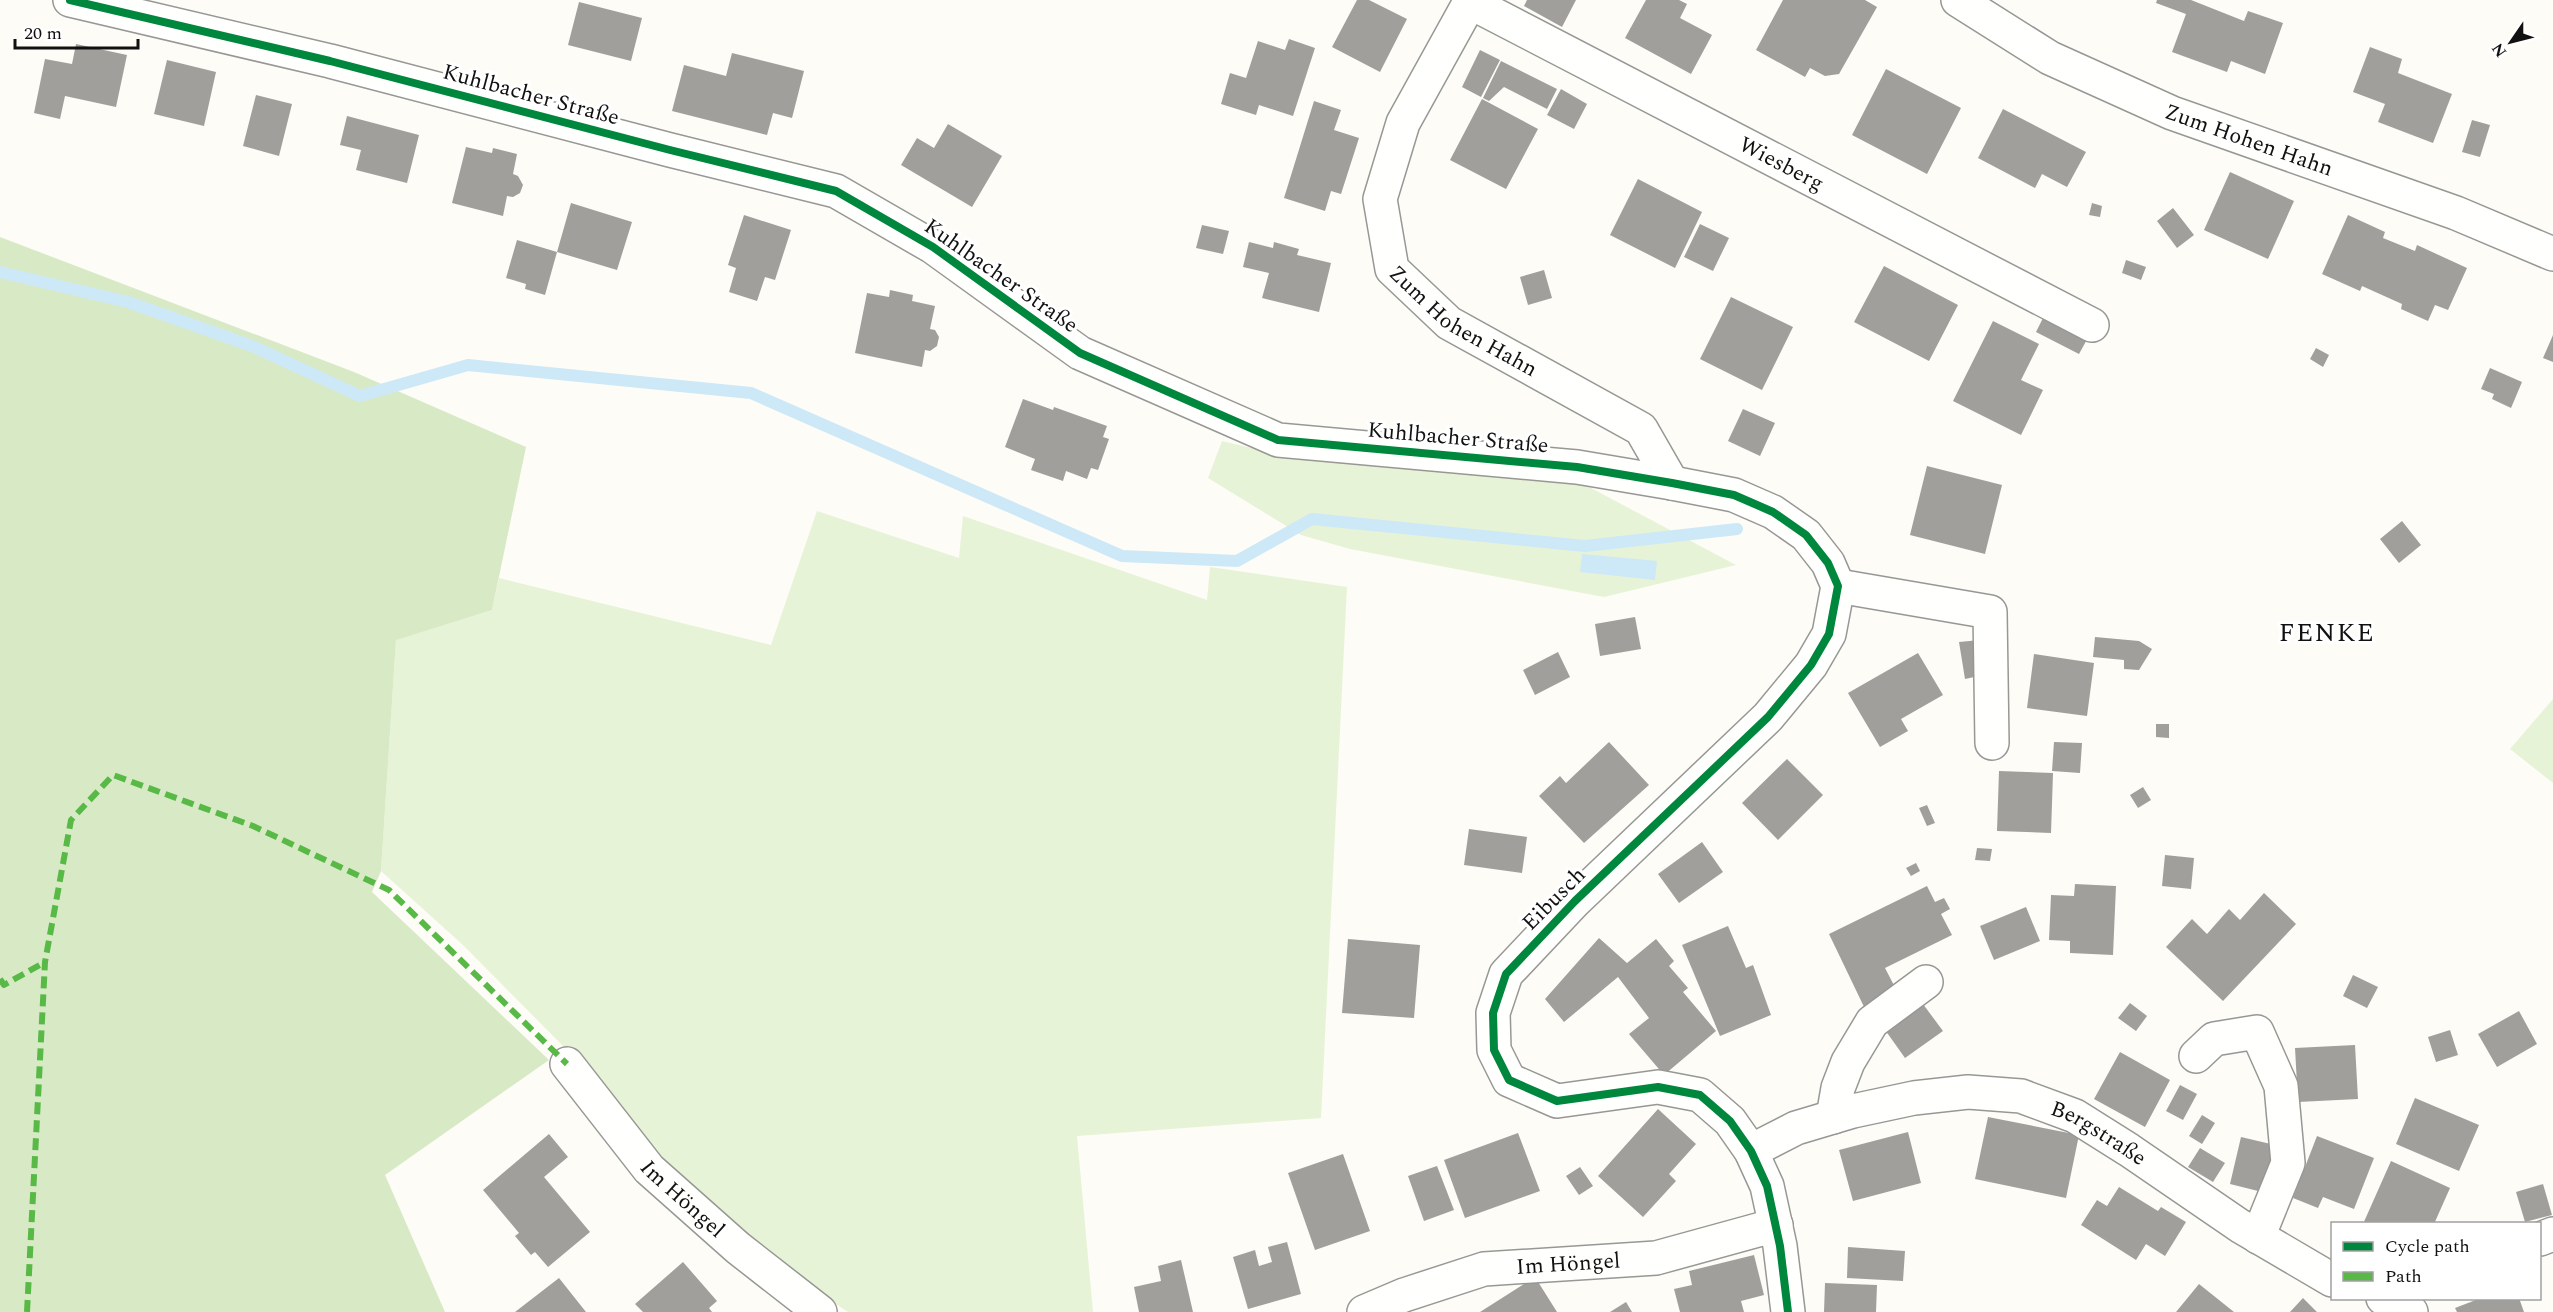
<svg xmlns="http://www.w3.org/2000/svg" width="2553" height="1312" font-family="Spectral,serif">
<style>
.green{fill:#e7f3d7}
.forest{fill:#d8eac5}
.water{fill:#cde8f7}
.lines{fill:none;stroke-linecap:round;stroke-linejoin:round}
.stream{stroke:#cde8f7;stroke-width:12}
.building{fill:#a19f9c}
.minor-casing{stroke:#979795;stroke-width:36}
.minor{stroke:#fffffe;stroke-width:33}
.quiet{stroke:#58b947;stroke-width:6;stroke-dasharray:12 6;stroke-linecap:butt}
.cycleway-casing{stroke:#fff;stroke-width:11}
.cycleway{stroke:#00873e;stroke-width:8}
.labels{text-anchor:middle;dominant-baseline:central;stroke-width:6;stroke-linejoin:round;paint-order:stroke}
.street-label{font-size:22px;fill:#111;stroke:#fff}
.quarter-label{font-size:26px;letter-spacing:1.5px;fill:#111;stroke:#fff}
</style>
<rect width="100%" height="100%" fill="#fdfcf7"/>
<path class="green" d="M 1222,441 L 1276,454 L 1574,479 L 1736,565 L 1604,597 L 1350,549 L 1301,535 L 1208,478 Z
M 817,511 L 959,558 L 963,516 L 1207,600 L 1210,567 L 1347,587 L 1321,1118 L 1077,1136 L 1093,1312 L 848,1312 L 819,1293 L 668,1167 L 562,1045 L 463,945 L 381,871 L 396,639 L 492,610 L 499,578 L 771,645 Z
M 2553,699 L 2553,783 L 2510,749 Z"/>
<path class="forest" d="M 0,237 L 354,372 L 526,447 L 492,610 L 396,640 L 381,871 L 372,892 L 549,1060 L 385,1175 L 445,1312 L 0,1312 Z"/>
<path class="water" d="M 1582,554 L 1657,561 L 1655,580 L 1580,572 Z"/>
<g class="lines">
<path class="stream" d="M 0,272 L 128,302 L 252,346 L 360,396 L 468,365 L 751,393 L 1122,556 L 1237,561 L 1312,519 L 1585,546 L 1737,529"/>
</g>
<path class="building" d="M 1357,0 L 1369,0 L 1407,19 L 1380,72 L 1332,47 Z
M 1527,0 L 1576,0 L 1562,27 L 1524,6 Z
M 1646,0 L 1679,0 L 1687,4 L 1680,18 L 1712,35 L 1691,74 L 1625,38 Z
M 1783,0 L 1865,0 L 1877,7 L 1839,74 L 1825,76 L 1810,68 L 1805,77 L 1756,50 Z
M 2157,0 L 2191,0 L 2244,21 L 2248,11 L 2283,23 L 2265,74 L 2231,61 L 2227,72 L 2172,52 L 2186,14 L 2156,3 Z
M 579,2 L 642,18 L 631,61 L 568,45 Z
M 1289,39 L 1315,48 L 1293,116 L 1259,105 L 1256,115 L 1221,104 L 1230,73 L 1246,78 L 1258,41 L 1285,50 Z
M 76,44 L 127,55 L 116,107 L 65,96 L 60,119 L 34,113 L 45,59 L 72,64 Z
M 2370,47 L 2402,59 L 2398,73 L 2452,94 L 2433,143 L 2378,122 L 2385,104 L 2353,92 Z
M 1480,50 L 1500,60 L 1481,97 L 1462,87 Z
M 732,53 L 804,71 L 792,118 L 773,113 L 767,135 L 672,111 L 684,65 L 726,76 Z
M 167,60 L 216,72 L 204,126 L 154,114 Z
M 1501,61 L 1557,89 L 1547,109 L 1504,87 L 1489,101 L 1483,98 Z
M 1886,69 L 1961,108 L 1927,174 L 1852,135 Z
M 1561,89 L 1587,104 L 1574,129 L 1547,115 Z
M 256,95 L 292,104 L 279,156 L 243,146 Z
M 1482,99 L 1538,129 L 1506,189 L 1450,160 Z
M 1314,101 L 1341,110 L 1334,130 L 1359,138 L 1341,194 L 1331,191 L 1325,211 L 1284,198 Z
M 2003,109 L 2086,152 L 2067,187 L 2042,174 L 2035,188 L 1978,158 Z
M 347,116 L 419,135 L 407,183 L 356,170 L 361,150 L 340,145 Z
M 2472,120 L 2490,125 L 2480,157 L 2462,152 Z
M 948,124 L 1002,156 L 972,207 L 901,165 L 917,138 L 934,148 Z
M 466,147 L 492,153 L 493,148 L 517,154 L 513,174 L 518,176 L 523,185 L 520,193 L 513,197 L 507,196 L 503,216 L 452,203 Z
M 2230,172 L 2294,201 L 2268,259 L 2204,230 Z
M 1638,179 L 1702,212 L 1675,268 L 1610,235 Z
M 571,203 L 632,222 L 617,270 L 557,252 Z
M 2092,203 L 2102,206 L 2100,217 L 2089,215 Z
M 2173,208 L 2194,235 L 2177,248 L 2157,221 Z
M 744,215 L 791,230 L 775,280 L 765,277 L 757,301 L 729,292 L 736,268 L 728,265 Z
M 2348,215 L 2385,232 L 2383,238 L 2415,251 L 2417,245 L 2467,268 L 2448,310 L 2435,305 L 2428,321 L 2401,309 L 2402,304 L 2362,286 L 2360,291 L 2322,274 Z
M 1700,224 L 1729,238 L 1713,271 L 1684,257 Z
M 1202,225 L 1229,231 L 1223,254 L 1196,248 Z
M 517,240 L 557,252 L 545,295 L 525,289 L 526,284 L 506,278 Z
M 1249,242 L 1273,248 L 1274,242 L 1299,249 L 1297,255 L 1331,263 L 1319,312 L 1262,298 L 1269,273 L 1243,267 Z
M 2126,260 L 2146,267 L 2141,280 L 2122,273 Z
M 1884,266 L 1958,305 L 1929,361 L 1854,322 Z
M 1544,270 L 1552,298 L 1528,305 L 1520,277 Z
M 890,290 L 913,295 L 912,301 L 935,306 L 930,329 L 935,330 L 939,337 L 937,346 L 930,351 L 925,350 L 922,367 L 855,353 L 867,293 L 889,297 Z
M 1731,297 L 1793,327 L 1762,390 L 1700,359 Z
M 2046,312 L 2090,334 L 2079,354 L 2036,332 Z
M 1993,321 L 2039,344 L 2021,380 L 2043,390 L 2021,435 L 1953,401 Z
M 2553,335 L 2553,362 L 2543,358 Z
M 2316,348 L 2329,355 L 2323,367 L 2310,359 Z
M 2490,368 L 2522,382 L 2511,408 L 2492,399 L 2494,394 L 2481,389 Z
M 1023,399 L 1053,410 L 1054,407 L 1107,426 L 1103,437 L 1109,439 L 1098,470 L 1091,468 L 1087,479 L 1066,471 L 1063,481 L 1031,470 L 1035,459 L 1005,447 Z
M 1743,409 L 1775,423 L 1760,456 L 1728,441 Z
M 1927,466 L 2002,485 L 1985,554 L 1910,535 Z
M 2402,521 L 2421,545 L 2399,563 L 2380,539 Z
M 1635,617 L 1641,649 L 1600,656 L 1595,624 Z
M 2095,637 L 2139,641 L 2152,649 L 2139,670 L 2124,669 L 2124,660 L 2093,657 Z
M 1980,640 L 1979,676 L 1965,679 L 1959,642 Z
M 1558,652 L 1570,677 L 1535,695 L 1523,670 Z
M 1918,653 L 1943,695 L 1901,719 L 1908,731 L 1880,747 L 1848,693 Z
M 2034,654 L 2094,663 L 2087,716 L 2027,708 Z
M 2156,724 L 2169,724 L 2169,738 L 2156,737 Z
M 1609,742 L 1649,785 L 1584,843 L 1539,796 L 1560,776 L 1566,783 Z
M 2054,742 L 2082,743 L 2080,773 L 2052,771 Z
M 1787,759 L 1823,795 L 1778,840 L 1742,803 Z
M 1999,771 L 2053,773 L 2051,833 L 1997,831 Z
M 2143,787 L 2151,800 L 2138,808 L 2130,795 Z
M 1927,805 L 1935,823 L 1927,826 L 1919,808 Z
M 1469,829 L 1527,837 L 1522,873 L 1464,865 Z
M 1702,842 L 1723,872 L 1679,903 L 1658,874 Z
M 1977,848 L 1992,849 L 1990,861 L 1975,860 Z
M 2165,855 L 2194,858 L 2191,889 L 2162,886 Z
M 1916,863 L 1920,871 L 1911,876 L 1906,868 Z
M 2075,884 L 2116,886 L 2113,955 L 2070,953 L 2070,941 L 2049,940 L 2051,895 L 2074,896 Z
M 1927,886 L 1935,902 L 1944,898 L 1950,909 L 1941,914 L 1952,935 L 1885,968 L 1899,995 L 1866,1011 L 1829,934 Z
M 2264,893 L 2296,924 L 2223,1001 L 2166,947 L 2192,919 L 2207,934 L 2229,909 L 2240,920 Z
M 2026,907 L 2040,941 L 1994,960 L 1980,926 Z
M 1728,926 L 1746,968 L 1753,965 L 1771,1015 L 1720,1036 L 1682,945 Z
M 1599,938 L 1627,963 L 1656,939 L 1674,961 L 1669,966 L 1688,988 L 1683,992 L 1716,1031 L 1664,1075 L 1629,1034 L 1649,1018 L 1618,977 L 1564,1022 L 1545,999 Z
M 1348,939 L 1420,945 L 1414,1018 L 1342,1013 Z
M 2353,975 L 2378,987 L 2367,1008 L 2343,996 Z
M 1920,1000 L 1943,1031 L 1905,1058 L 1883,1027 Z
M 2130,1003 L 2147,1016 L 2136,1031 L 2118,1018 Z
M 2519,1011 L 2537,1044 L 2497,1067 L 2478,1034 Z
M 2450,1030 L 2458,1055 L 2436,1062 L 2428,1037 Z
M 2355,1045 L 2358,1099 L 2298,1102 L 2295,1048 Z
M 2120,1052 L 2170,1080 L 2145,1127 L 2094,1099 Z
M 2180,1085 L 2197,1094 L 2183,1120 L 2166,1111 Z
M 2415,1098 L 2479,1125 L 2459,1171 L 2396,1144 Z
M 1658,1109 L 1696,1144 L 1669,1174 L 1676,1181 L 1643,1217 L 1598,1176 Z
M 2202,1115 L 2215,1123 L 2202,1144 L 2189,1136 Z
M 1988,1117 L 2079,1135 L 2066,1198 L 1975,1179 Z
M 1908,1132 L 1921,1183 L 1853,1201 L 1839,1150 Z
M 1518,1133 L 1540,1191 L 1465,1218 L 1444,1160 Z
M 549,1134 L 568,1157 L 544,1177 L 590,1232 L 548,1267 L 535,1252 L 531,1255 L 515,1236 L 519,1233 L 483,1190 Z
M 2317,1136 L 2374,1158 L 2354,1209 L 2323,1197 L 2318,1208 L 2293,1198 Z
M 2241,1137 L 2275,1145 L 2262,1192 L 2230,1184 Z
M 2200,1148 L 2225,1163 L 2213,1182 L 2188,1167 Z
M 1343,1154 L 1370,1231 L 1315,1250 L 1288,1173 Z
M 2391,1161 L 2450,1188 L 2434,1224 L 2363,1224 Z
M 1437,1166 L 1454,1210 L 1424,1221 L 1408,1176 Z
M 1580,1167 L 1593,1186 L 1579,1195 L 1566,1176 Z
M 2543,1184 L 2552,1215 L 2525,1222 L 2516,1192 Z
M 2119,1187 L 2158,1211 L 2161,1207 L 2186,1222 L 2165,1256 L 2146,1244 L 2136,1260 L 2081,1225 L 2097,1200 L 2107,1206 Z
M 1287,1242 L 1301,1294 L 1248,1309 L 1233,1257 L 1255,1250 L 1259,1266 L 1272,1262 L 1268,1247 Z
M 1848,1247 L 1905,1251 L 1903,1281 L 1847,1278 Z
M 1754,1255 L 1764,1295 L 1741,1301 L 1744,1312 L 1680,1312 L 1674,1289 L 1692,1285 L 1689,1271 Z
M 1181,1260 L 1193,1312 L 1139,1312 L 1134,1287 L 1161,1281 L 1158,1266 Z
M 683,1262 L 717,1301 L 709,1308 L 712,1312 L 643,1312 L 635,1304 Z
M 1535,1277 L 1557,1312 L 1480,1312 Z
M 559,1278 L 586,1312 L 515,1312 Z
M 1825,1283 L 1877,1285 L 1876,1312 L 1824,1312 Z
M 2199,1284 L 2234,1312 L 2176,1312 Z
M 2303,1298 L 2317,1312 L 2290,1312 Z
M 2481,1298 L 2519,1298 L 2524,1312 L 2457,1312 L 2455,1308 Z
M 1626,1302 L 1632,1312 L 1610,1312 Z"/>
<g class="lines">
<defs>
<g id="minor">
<path d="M 70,0 L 330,61 L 670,150 L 836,191 L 933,247 L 1080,353 L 1278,440 L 1577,467 L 1672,483 L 1734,495 L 1773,512 L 1806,535 L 1828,563 L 1838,586 L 1829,634 L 1811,665 L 1768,717 L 1575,901 L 1506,974 L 1493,1013 L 1494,1050 L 1509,1080 L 1557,1101 L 1658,1087 L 1700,1095 L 1730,1121 L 1751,1151 L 1767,1186 L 1780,1246 L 1788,1312"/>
<path id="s1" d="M 1471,0 L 1403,123 L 1380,199 L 1392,269 L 1449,323 L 1641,429 L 1672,483"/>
<path id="s2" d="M 1958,0 L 2050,58 L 2172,113 L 2456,213 L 2553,254"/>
<path id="s3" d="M 1470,2 L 2092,325"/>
<path d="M 1838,586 L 1990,612 L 1992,743"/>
<path d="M 2196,1056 L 2214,1039 L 2257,1032 L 2281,1086 L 2288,1163 L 2258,1237"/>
<path id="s4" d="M 567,1064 L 649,1169 L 738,1248 L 820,1312"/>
<path d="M 1833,1117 L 1838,1088 L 1848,1062 L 1872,1022 L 1926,982"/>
<path id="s5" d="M 1751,1151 L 1796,1128 L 1853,1111 L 1914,1098 L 1968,1092 L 2021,1096 L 2075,1116 L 2129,1150 L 2240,1226 L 2332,1280"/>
<path d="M 2540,1239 L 2553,1234"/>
<path d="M 2383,1298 L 2405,1307 L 2411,1312"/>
<path id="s6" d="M 1364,1312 L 1404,1295 L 1484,1269 L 1656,1258 L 1776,1225"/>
</g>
</defs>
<use href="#minor" class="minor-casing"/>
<use href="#minor" class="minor"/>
<path class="quiet" d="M 0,979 L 4,985 L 45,962
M 27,1312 L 45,962 L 71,820 L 113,775 L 253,826 L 389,890 L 567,1064"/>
<defs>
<path id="cycleway" d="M 70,0 L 330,61 L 670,150 L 836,191 L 933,247 L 1080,353 L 1278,440 L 1577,467 L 1672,483 L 1734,495 L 1773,512 L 1806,535 L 1828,563 L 1838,586 L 1829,634 L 1811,665 L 1768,717 L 1575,901 L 1506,974 L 1493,1013 L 1494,1050 L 1509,1080 L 1557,1101 L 1658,1087 L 1700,1095 L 1730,1121 L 1751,1151 L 1767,1186 L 1780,1246 L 1788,1312"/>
</defs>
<use href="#cycleway" class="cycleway-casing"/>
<use href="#cycleway" class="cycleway"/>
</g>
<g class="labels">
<g class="street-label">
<text transform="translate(531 95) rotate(15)">Kuhlbacher Straße</text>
<text stroke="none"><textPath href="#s2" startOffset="324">Zum Hohen Hahn</textPath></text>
<text stroke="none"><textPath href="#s3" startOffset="351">Wiesberg</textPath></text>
<text transform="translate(1001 276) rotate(35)">Kuhlbacher Straße</text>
<text stroke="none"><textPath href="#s1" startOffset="380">Zum Hohen Hahn</textPath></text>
<text transform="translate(1458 438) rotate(5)">Kuhlbacher Straße</text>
<text transform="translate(1554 899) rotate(-45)">Eibusch</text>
<text stroke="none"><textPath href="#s5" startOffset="366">Bergstraße</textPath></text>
<text stroke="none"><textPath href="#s4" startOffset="178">Im Höngel</textPath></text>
<text stroke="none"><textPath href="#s6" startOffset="212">Im Höngel</textPath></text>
</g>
<g class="quarter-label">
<text x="2327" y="633">FENKE</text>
</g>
</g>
<rect x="2331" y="1222" width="210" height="78" fill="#ffffff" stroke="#a0a0a0" stroke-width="1.5"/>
<rect x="2343" y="1242" width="30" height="9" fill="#00873e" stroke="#a0a0a0" stroke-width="1.5"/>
<text x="2385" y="1252" font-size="18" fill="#111111">Cycle path</text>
<rect x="2343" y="1272" width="30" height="9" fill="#58b947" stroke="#a0a0a0" stroke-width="1.5"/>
<text x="2385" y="1282" font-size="18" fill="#111111">Path</text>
<g transform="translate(2511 42) rotate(235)" stroke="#ffffff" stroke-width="4.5" paint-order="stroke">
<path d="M0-4.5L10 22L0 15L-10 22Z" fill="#111111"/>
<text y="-9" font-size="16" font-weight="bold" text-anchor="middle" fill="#111111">N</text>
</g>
<path d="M15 39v9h123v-9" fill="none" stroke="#111111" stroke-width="3"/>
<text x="24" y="39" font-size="18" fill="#111111" stroke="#ffffff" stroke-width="4.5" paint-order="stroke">20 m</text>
</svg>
